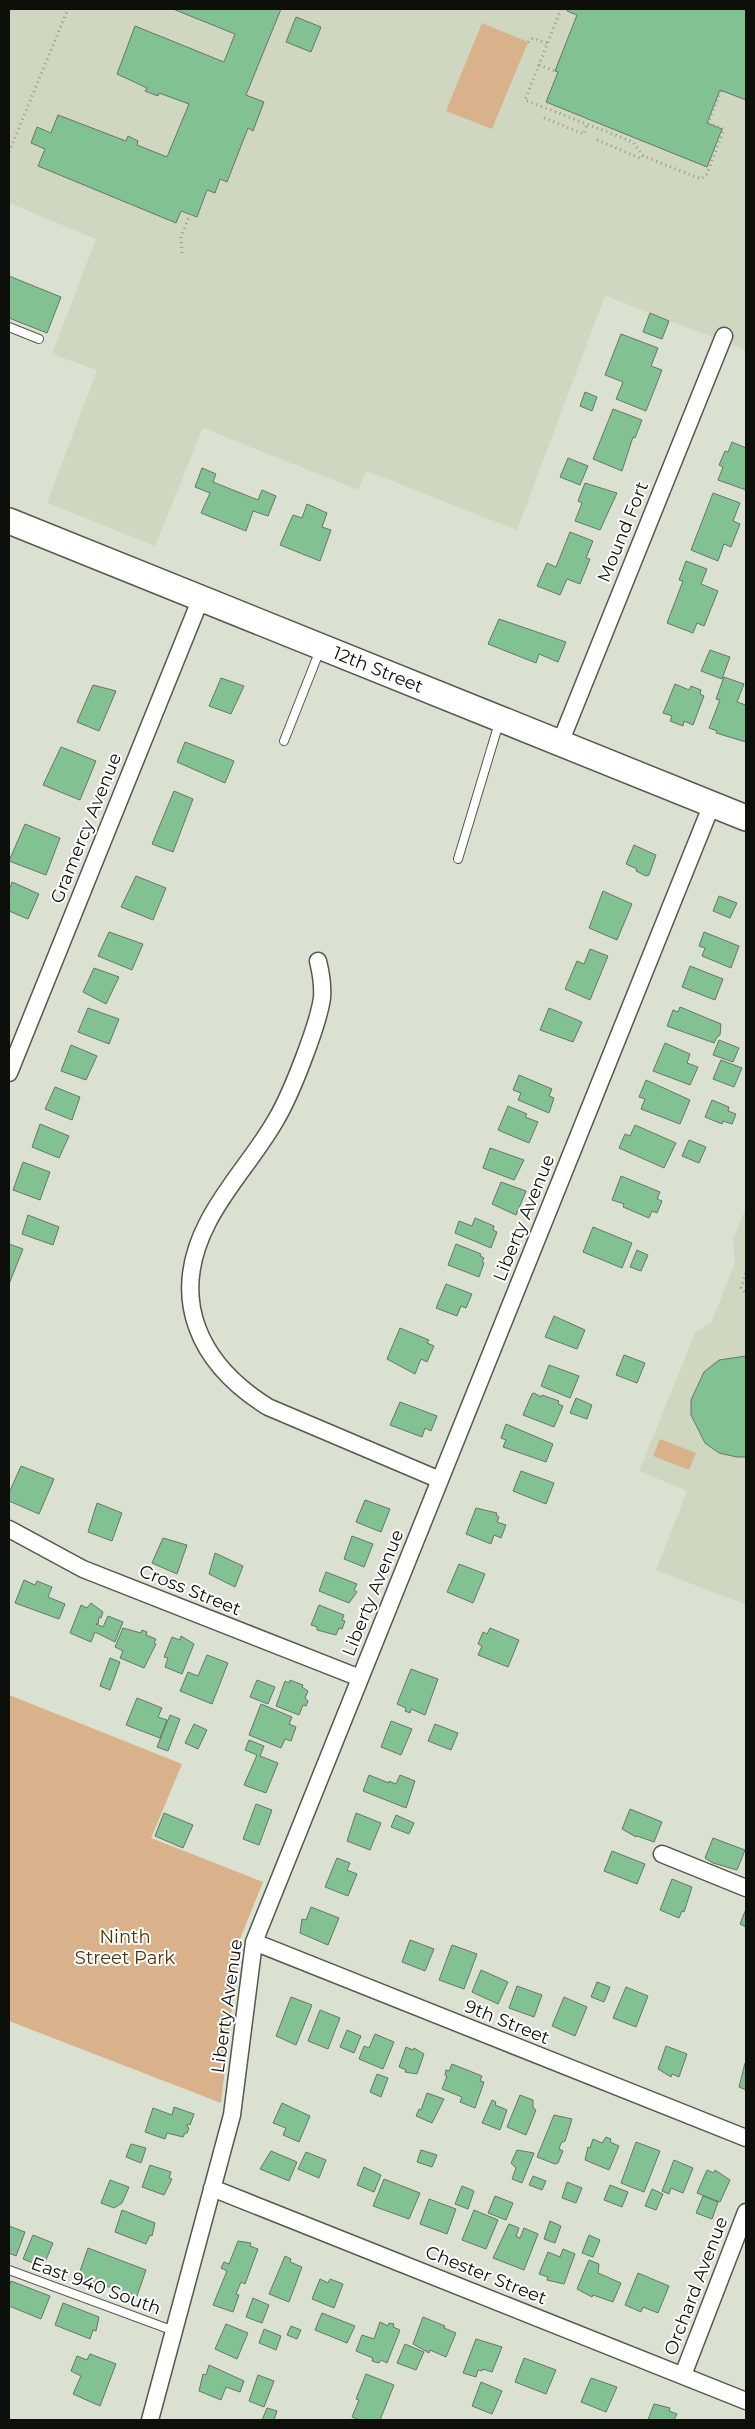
<svg xmlns="http://www.w3.org/2000/svg" width="755" height="2429" font-family="Montserrat,sans-serif">
<style>
.built{fill:#cfd7c0}
.green{fill:#d9b18a}
.building{fill:#82c191;stroke:#68756a}
.lines{fill:none;stroke-linecap:round;stroke-linejoin:round}
.service-casing{stroke:#55594c;stroke-width:10}
.minor-casing{stroke:#55594c;stroke-width:19}
.primary-casing{stroke:#55594c;stroke-width:28}
.path{stroke:#93978b;stroke-width:3;stroke-dasharray:1 4;stroke-linecap:butt}
.service{stroke:#fff;stroke-width:8}
.minor{stroke:#fff;stroke-width:16}
.primary{stroke:#fff;stroke-width:25}
.labels{text-anchor:middle;dominant-baseline:central;stroke-width:4;stroke-linejoin:round;paint-order:stroke}
.street-label{font-size:18px;fill:#0d0f0a;stroke:#fff}
.park-label{font-size:18px;fill:#543102;stroke:#fff}
</style>
<rect width="100%" height="100%" fill="#dbe1d1"/>
<path class="built" d="M 9,9 L 746,9 L 746,350 L 605,296 L 517,530 L 366,471 L 358,490 L 203,428 L 155,546 L 47,503 L 97,370 L 52,354 L 96,239 L 9,203 Z
M 746,1207 L 746,1605 L 656,1570 L 687,1491 L 639,1471 L 695,1333 L 711,1323 L 735,1263 L 733,1240 Z"/>
<path class="green" d="M 482,23 L 528,42 L 492,129 L 446,111 Z
M 660,1439 L 696,1453 L 689,1470 L 653,1456 Z
M 9,1695 L 182,1764 L 151,1838 L 263,1882 L 240,1939 L 221,2103 L 9,2021 Z"/>
<path class="building" d="M 173,9 L 281,9 L 246,95 L 264,102 L 253,131 L 248,128 L 227,182 L 220,179 L 215,193 L 207,190 L 197,217 L 181,211 L 176,223 L 38,166 L 45,149 L 31,143 L 37,127 L 51,133 L 58,115 L 126,141 L 128,136 L 138,141 L 137,145 L 167,157 L 189,104 L 159,93 L 158,96 L 145,91 L 147,88 L 117,74 L 135,26 L 224,62 L 235,34 Z
M 568,9 L 746,9 L 746,100 L 720,90 L 707,123 L 722,129 L 707,167 L 546,102 L 558,72 L 555,71 L 577,15 L 567,11 Z
M 296,17 L 321,27 L 311,52 L 286,42 Z
M 9,276 L 61,297 L 47,333 L 9,318 Z
M 650,313 L 669,321 L 662,339 L 643,332 Z
M 621,334 L 658,348 L 651,366 L 662,370 L 646,411 L 616,399 L 623,382 L 605,375 Z
M 585,392 L 597,397 L 592,411 L 580,406 Z
M 613,409 L 642,420 L 635,438 L 633,437 L 622,471 L 593,459 Z
M 732,442 L 746,448 L 746,490 L 718,480 L 723,467 L 719,465 L 725,451 L 728,452 Z
M 568,458 L 588,466 L 580,485 L 560,477 Z
M 202,468 L 216,474 L 213,482 L 258,500 L 262,490 L 276,496 L 268,516 L 253,511 L 246,531 L 201,513 L 210,493 L 195,487 Z
M 585,483 L 617,493 L 600,530 L 575,521 L 582,503 L 578,501 Z
M 713,493 L 740,503 L 733,521 L 740,524 L 731,547 L 724,544 L 718,561 L 691,550 Z
M 307,504 L 327,513 L 322,527 L 331,530 L 320,561 L 280,545 L 293,515 L 302,518 Z
M 570,532 L 593,541 L 586,558 L 590,559 L 580,584 L 567,579 L 560,595 L 537,586 L 547,563 L 556,567 Z
M 686,561 L 707,569 L 701,584 L 718,591 L 704,626 L 697,623 L 693,633 L 667,623 L 683,581 L 679,580 Z
M 499,619 L 566,642 L 558,662 L 539,654 L 536,663 L 488,644 Z
M 710,650 L 730,657 L 722,679 L 701,671 Z
M 724,677 L 744,684 L 737,702 L 746,705 L 746,742 L 716,733 L 717,731 L 709,728 L 720,700 L 716,699 Z
M 221,678 L 244,686 L 231,714 L 209,706 Z
M 675,684 L 689,690 L 691,686 L 701,690 L 700,694 L 704,696 L 693,725 L 684,721 L 683,726 L 670,721 L 672,716 L 663,713 Z
M 93,685 L 116,691 L 99,731 L 77,722 Z
M 185,742 L 234,761 L 225,783 L 177,762 Z
M 61,747 L 96,761 L 80,800 L 43,785 Z
M 174,791 L 193,799 L 173,852 L 152,844 Z
M 25,824 L 60,838 L 46,875 L 9,861 Z
M 634,845 L 656,855 L 649,875 L 646,876 L 636,871 L 637,869 L 626,864 Z
M 136,876 L 166,888 L 153,920 L 121,907 Z
M 12,882 L 39,894 L 28,919 L 9,911 L 9,891 Z
M 603,891 L 632,904 L 617,940 L 589,928 Z
M 719,896 L 737,903 L 730,918 L 713,911 Z
M 109,932 L 143,944 L 132,970 L 98,956 Z
M 704,932 L 739,946 L 731,968 L 702,956 L 705,948 L 699,946 Z
M 590,949 L 608,956 L 590,1000 L 565,989 L 577,961 L 584,964 Z
M 690,966 L 723,979 L 715,1000 L 682,987 Z
M 94,968 L 119,977 L 106,1004 L 83,992 Z
M 680,1007 L 721,1024 L 720,1035 L 717,1037 L 714,1043 L 667,1026 L 673,1010 L 678,1012 Z
M 88,1008 L 119,1019 L 109,1044 L 78,1032 Z
M 549,1008 L 582,1022 L 573,1042 L 540,1030 Z
M 719,1040 L 739,1048 L 733,1062 L 713,1055 Z
M 665,1043 L 690,1054 L 687,1063 L 698,1067 L 690,1085 L 653,1071 Z
M 71,1045 L 97,1056 L 86,1080 L 61,1071 Z
M 721,1060 L 742,1068 L 734,1087 L 713,1079 Z
M 519,1075 L 552,1089 L 549,1096 L 554,1098 L 549,1113 L 518,1100 L 521,1093 L 513,1090 Z
M 646,1080 L 690,1100 L 680,1124 L 641,1109 L 645,1099 L 639,1097 Z
M 55,1087 L 80,1097 L 72,1120 L 45,1109 Z
M 712,1100 L 729,1107 L 728,1111 L 736,1114 L 732,1124 L 723,1121 L 722,1124 L 705,1117 Z
M 508,1106 L 527,1114 L 525,1117 L 538,1122 L 529,1143 L 498,1130 Z
M 40,1124 L 69,1136 L 59,1158 L 32,1147 Z
M 635,1125 L 676,1143 L 664,1168 L 619,1148 L 625,1134 L 630,1136 Z
M 689,1140 L 706,1147 L 699,1163 L 682,1156 Z
M 490,1148 L 524,1160 L 514,1180 L 483,1168 Z
M 23,1162 L 50,1172 L 40,1200 L 13,1190 Z
M 621,1176 L 660,1192 L 657,1199 L 662,1201 L 657,1213 L 652,1211 L 649,1218 L 623,1207 L 624,1204 L 612,1200 Z
M 501,1182 L 526,1191 L 516,1215 L 492,1204 Z
M 28,1215 L 59,1227 L 53,1245 L 22,1234 Z
M 475,1218 L 494,1226 L 493,1230 L 497,1232 L 491,1248 L 455,1233 L 459,1221 L 472,1226 Z
M 593,1227 L 632,1243 L 622,1268 L 583,1252 Z
M 9,1244 L 23,1249 L 9,1284 Z
M 456,1244 L 481,1254 L 480,1256 L 484,1258 L 482,1262 L 484,1263 L 479,1277 L 448,1265 Z
M 637,1250 L 648,1255 L 641,1271 L 630,1267 Z
M 446,1284 L 472,1294 L 466,1308 L 461,1306 L 457,1316 L 436,1308 Z
M 554,1316 L 585,1330 L 577,1349 L 545,1337 Z
M 400,1328 L 429,1340 L 427,1343 L 434,1346 L 427,1362 L 421,1359 L 415,1374 L 387,1359 Z
M 624,1355 L 645,1363 L 637,1383 L 616,1375 Z
M 746,1356 L 746,1457 L 737,1457 L 719,1453 L 705,1443 L 691,1415 L 691,1400 L 704,1372 L 719,1360 Z
M 549,1365 L 579,1376 L 570,1398 L 541,1386 Z
M 534,1393 L 541,1397 L 542,1395 L 559,1401 L 558,1404 L 563,1406 L 554,1427 L 523,1415 L 532,1394 Z
M 576,1398 L 592,1405 L 587,1419 L 570,1413 Z
M 400,1402 L 437,1416 L 431,1431 L 425,1428 L 422,1437 L 390,1425 Z
M 506,1424 L 553,1444 L 546,1462 L 503,1447 L 506,1440 L 501,1438 Z
M 21,1466 L 54,1479 L 39,1514 L 9,1501 L 9,1493 Z
M 521,1471 L 554,1483 L 546,1504 L 513,1491 Z
M 365,1500 L 390,1509 L 381,1532 L 356,1522 Z
M 97,1503 L 122,1513 L 112,1541 L 88,1532 Z
M 476,1508 L 497,1513 L 496,1515 L 499,1517 L 497,1522 L 506,1525 L 501,1538 L 494,1535 L 491,1544 L 466,1534 Z
M 352,1536 L 373,1544 L 364,1567 L 344,1559 Z
M 163,1538 L 187,1545 L 177,1574 L 152,1563 Z
M 215,1553 L 243,1566 L 235,1587 L 209,1574 Z
M 459,1564 L 485,1574 L 473,1603 L 447,1592 Z
M 326,1572 L 357,1584 L 354,1590 L 357,1592 L 349,1603 L 319,1591 Z
M 24,1580 L 35,1585 L 37,1581 L 52,1587 L 48,1597 L 65,1604 L 59,1619 L 15,1603 Z
M 91,1603 L 103,1612 L 101,1618 L 99,1617 L 98,1624 L 96,1624 L 103,1627 L 108,1616 L 123,1622 L 115,1642 L 95,1632 L 91,1642 L 70,1633 L 81,1605 L 87,1608 Z
M 319,1605 L 344,1615 L 342,1620 L 345,1621 L 342,1629 L 339,1628 L 336,1635 L 317,1630 L 317,1627 L 311,1625 Z
M 123,1628 L 141,1633 L 142,1630 L 147,1632 L 146,1635 L 156,1639 L 154,1643 L 156,1644 L 144,1668 L 120,1658 L 123,1651 L 115,1647 Z
M 490,1628 L 519,1640 L 508,1667 L 478,1655 L 482,1646 L 478,1644 L 483,1632 L 487,1634 Z
M 181,1636 L 194,1644 L 182,1674 L 165,1667 L 168,1658 L 164,1657 L 172,1637 L 180,1640 Z
M 207,1655 L 228,1663 L 212,1704 L 180,1691 L 188,1672 L 198,1676 Z
M 110,1658 L 120,1662 L 110,1690 L 100,1686 Z
M 411,1669 L 438,1679 L 425,1715 L 411,1709 L 410,1713 L 405,1711 L 406,1708 L 397,1704 Z
M 257,1680 L 275,1687 L 268,1704 L 250,1697 Z
M 290,1680 L 303,1685 L 302,1687 L 308,1691 L 305,1698 L 308,1701 L 306,1706 L 303,1705 L 299,1715 L 276,1706 L 285,1681 L 289,1683 Z
M 137,1698 L 162,1708 L 158,1717 L 167,1720 L 160,1738 L 126,1725 Z
M 261,1704 L 292,1717 L 289,1724 L 296,1727 L 291,1741 L 285,1739 L 281,1748 L 249,1735 Z
M 170,1715 L 180,1719 L 168,1751 L 157,1747 Z
M 391,1721 L 412,1729 L 401,1755 L 381,1747 Z
M 194,1724 L 207,1730 L 198,1749 L 185,1743 Z
M 435,1724 L 458,1733 L 451,1750 L 428,1741 Z
M 249,1740 L 264,1746 L 260,1756 L 278,1763 L 266,1793 L 244,1785 L 257,1755 L 245,1750 Z
M 369,1775 L 389,1783 L 389,1781 L 396,1784 L 400,1775 L 415,1781 L 406,1808 L 363,1791 Z
M 256,1804 L 272,1810 L 259,1845 L 243,1839 Z
M 630,1809 L 662,1822 L 654,1842 L 637,1836 L 636,1837 L 622,1829 Z
M 164,1813 L 193,1825 L 183,1848 L 155,1836 Z
M 356,1813 L 381,1823 L 370,1850 L 347,1841 Z
M 396,1815 L 414,1823 L 409,1834 L 391,1827 Z
M 713,1838 L 745,1850 L 737,1870 L 713,1863 L 705,1858 Z
M 612,1851 L 645,1864 L 637,1884 L 604,1871 Z
M 337,1858 L 350,1863 L 347,1870 L 357,1874 L 348,1896 L 325,1887 Z
M 672,1879 L 692,1887 L 684,1912 L 682,1911 L 679,1918 L 660,1910 Z
M 311,1907 L 339,1918 L 328,1945 L 300,1933 L 302,1919 L 306,1920 Z
M 746,1909 L 746,1927 L 740,1924 Z
M 410,1940 L 434,1949 L 425,1971 L 402,1962 Z
M 452,1945 L 477,1954 L 464,1989 L 439,1980 Z
M 481,1970 L 508,1982 L 498,2004 L 472,1992 Z
M 597,1982 L 610,1987 L 604,2002 L 591,1997 Z
M 517,1986 L 542,1995 L 534,2017 L 509,2008 Z
M 626,1987 L 648,1996 L 636,2027 L 613,2018 Z
M 291,1997 L 312,2005 L 296,2045 L 276,2036 Z
M 564,1997 L 587,2007 L 575,2036 L 552,2026 Z
M 320,2010 L 340,2018 L 328,2049 L 308,2041 Z
M 347,2030 L 361,2036 L 354,2053 L 340,2047 Z
M 375,2034 L 394,2042 L 383,2069 L 359,2059 L 364,2046 L 369,2048 Z
M 666,2046 L 687,2054 L 679,2077 L 672,2074 L 671,2077 L 658,2069 Z
M 406,2047 L 413,2050 L 414,2048 L 424,2054 L 417,2074 L 405,2072 L 406,2070 L 399,2067 Z
M 745,2063 L 746,2064 L 746,2090 L 739,2087 Z
M 452,2064 L 482,2076 L 480,2081 L 484,2082 L 475,2108 L 460,2102 L 462,2097 L 442,2089 L 447,2076 L 445,2075 L 446,2070 L 449,2071 Z
M 377,2074 L 388,2078 L 381,2097 L 370,2092 Z
M 427,2093 L 444,2099 L 432,2123 L 416,2116 L 419,2109 L 421,2110 Z
M 520,2095 L 533,2100 L 533,2108 L 536,2110 L 526,2135 L 507,2127 Z
M 492,2100 L 496,2102 L 495,2105 L 507,2110 L 500,2130 L 482,2123 Z
M 282,2103 L 310,2116 L 299,2142 L 283,2135 L 286,2128 L 273,2123 Z
M 174,2107 L 194,2114 L 190,2125 L 188,2124 L 187,2127 L 189,2128 L 187,2133 L 185,2133 L 183,2137 L 167,2133 L 165,2139 L 145,2132 L 153,2108 L 172,2115 Z
M 554,2115 L 572,2119 L 565,2141 L 561,2143 L 559,2149 L 563,2151 L 558,2163 L 555,2164 L 537,2157 Z
M 606,2137 L 611,2139 L 610,2142 L 619,2146 L 609,2170 L 585,2160 L 588,2147 L 590,2148 L 593,2139 L 602,2143 Z
M 636,2142 L 660,2151 L 644,2192 L 621,2183 Z
M 131,2144 L 146,2148 L 141,2163 L 126,2157 Z
M 421,2150 L 437,2155 L 432,2167 L 417,2162 Z
M 517,2150 L 534,2153 L 522,2183 L 512,2179 L 516,2168 L 511,2163 Z
M 271,2151 L 297,2162 L 289,2181 L 260,2169 Z
M 306,2152 L 326,2160 L 319,2178 L 298,2169 Z
M 674,2160 L 693,2168 L 683,2193 L 671,2188 L 669,2194 L 662,2191 Z
M 150,2165 L 171,2172 L 169,2178 L 172,2179 L 164,2195 L 142,2187 Z
M 364,2167 L 381,2175 L 374,2192 L 357,2185 Z
M 707,2170 L 714,2173 L 715,2170 L 730,2180 L 720,2202 L 697,2193 Z
M 533,2176 L 546,2181 L 542,2190 L 529,2185 Z
M 384,2179 L 420,2193 L 409,2219 L 373,2206 Z
M 110,2180 L 129,2187 L 122,2203 L 114,2208 L 101,2203 Z
M 567,2182 L 582,2188 L 576,2203 L 562,2198 Z
M 610,2185 L 628,2192 L 622,2207 L 604,2200 Z
M 462,2186 L 474,2191 L 468,2209 L 455,2204 Z
M 652,2189 L 663,2194 L 656,2210 L 645,2206 Z
M 495,2196 L 513,2203 L 506,2220 L 488,2213 Z
M 703,2196 L 718,2202 L 712,2219 L 696,2213 Z
M 429,2199 L 456,2209 L 447,2234 L 420,2224 Z
M 122,2210 L 155,2223 L 152,2236 L 150,2235 L 146,2244 L 115,2232 Z
M 474,2210 L 498,2220 L 486,2249 L 462,2240 Z
M 550,2221 L 561,2226 L 555,2243 L 544,2239 Z
M 509,2224 L 519,2228 L 516,2236 L 520,2238 L 524,2228 L 538,2234 L 524,2270 L 493,2258 Z
M 9,2226 L 25,2232 L 16,2256 L 9,2253 Z
M 33,2235 L 53,2243 L 43,2267 L 23,2259 Z
M 589,2235 L 600,2240 L 593,2257 L 582,2253 Z
M 238,2241 L 251,2243 L 250,2246 L 258,2249 L 245,2284 L 241,2282 L 236,2294 L 239,2295 L 233,2312 L 213,2305 L 227,2271 L 221,2268 L 224,2262 L 229,2264 Z
M 88,2248 L 146,2270 L 137,2296 L 78,2277 Z
M 563,2249 L 575,2254 L 564,2284 L 547,2280 L 548,2277 L 539,2274 L 548,2252 L 560,2257 Z
M 285,2256 L 291,2259 L 290,2262 L 302,2267 L 289,2302 L 269,2294 Z
M 589,2260 L 599,2264 L 598,2273 L 621,2283 L 613,2302 L 593,2295 L 592,2297 L 577,2289 Z
M 638,2273 L 669,2286 L 658,2313 L 643,2307 L 641,2312 L 625,2305 Z
M 320,2279 L 328,2283 L 330,2279 L 343,2284 L 334,2308 L 312,2299 Z
M 11,2281 L 50,2296 L 41,2319 L 9,2306 L 9,2287 Z
M 253,2298 L 269,2305 L 262,2323 L 246,2317 Z
M 63,2303 L 99,2317 L 96,2331 L 93,2330 L 90,2339 L 55,2325 Z
M 322,2313 L 355,2326 L 347,2343 L 315,2330 Z
M 423,2317 L 445,2326 L 444,2328 L 456,2333 L 446,2357 L 430,2350 L 429,2353 L 413,2344 Z
M 380,2322 L 388,2326 L 389,2323 L 394,2324 L 393,2327 L 400,2330 L 387,2363 L 381,2360 L 379,2363 L 372,2361 L 373,2358 L 356,2351 L 362,2335 L 374,2339 Z
M 226,2324 L 248,2333 L 237,2359 L 215,2349 Z
M 291,2326 L 301,2330 L 297,2339 L 287,2335 Z
M 264,2329 L 281,2336 L 276,2350 L 259,2343 Z
M 476,2339 L 502,2347 L 492,2372 L 483,2369 L 482,2371 L 478,2370 L 476,2377 L 463,2373 Z
M 405,2344 L 424,2352 L 416,2370 L 397,2363 Z
M 90,2354 L 116,2364 L 100,2406 L 73,2394 L 81,2376 L 71,2371 L 77,2356 L 87,2360 Z
M 524,2358 L 556,2370 L 546,2394 L 515,2382 Z
M 209,2365 L 244,2381 L 240,2392 L 226,2387 L 221,2400 L 199,2391 L 203,2374 L 206,2375 Z
M 366,2374 L 394,2385 L 380,2420 L 360,2420 L 352,2417 L 359,2400 L 356,2399 Z
M 258,2375 L 274,2381 L 264,2407 L 249,2401 Z
M 591,2378 L 617,2387 L 606,2412 L 581,2402 Z
M 481,2382 L 502,2391 L 492,2414 L 472,2406 Z
M 654,2404 L 670,2408 L 669,2411 L 677,2414 L 674,2420 L 648,2420 Z
M 267,2408 L 277,2411 L 274,2420 L 262,2420 Z"/>
<g class="lines">
<defs>
<path id="service" d="M 9,327 L 39,339
M 284,741 L 320,650
M 458,859 L 499,723
M 9,2270 L 174,2331"/>
<path id="minor" d="M 560,743 L 724,336
M 318,961 C 321,973 323,985 322,998 C 318,1026 291,1094 277,1118 C 257,1154 227,1185 208,1222 C 168,1299 199,1364 268,1407 L 440,1480
M 9,1073 L 201,598
M 9,1529 L 83,1569 L 360,1678
M 662,1854 L 746,1888
M 254,1942 L 746,2138
M 212,2188 L 746,2401
M 683,2375 L 746,2212
M 150,2420 L 232,2115 L 254,1942 L 712,804"/>
<g id="primary">
<path id="s1" d="M 9,521 L 746,818"/>
</g>
</defs>
<use href="#service" class="service-casing"/>
<use href="#minor" class="minor-casing"/>
<use href="#primary" class="primary-casing"/>
<path class="path" d="M 561,9 L 525,100 L 633,142 L 643,156 L 701,179 L 707,174 L 724,129 L 708,123 L 721,91
M 528,42 L 533,38 L 548,44
M 539,65 L 555,71
M 544,118 L 584,134 L 587,124
M 597,140 L 640,158 L 643,156
M 9,152 L 68,9
M 182,253 L 181,237 L 190,214
M 746,1273 L 741,1288 L 746,1293"/>
<use href="#service" class="service"/>
<use href="#minor" class="minor"/>
<use href="#primary" class="primary"/>
</g>
<g class="labels">
<g class="street-label">
<text transform="translate(623 532) rotate(-68)">Mound Fort</text>
<text stroke="none"><textPath href="#s1" startOffset="398">12th Street</textPath></text>
<text transform="translate(86 828) rotate(-68)">Gramercy Avenue</text>
<text transform="translate(524 1218) rotate(-68)">Liberty Avenue</text>
<text transform="translate(190 1590) rotate(22)">Cross Street</text>
<text transform="translate(373 1593) rotate(-68)">Liberty Avenue</text>
<text transform="translate(227 2006) rotate(-82)">Liberty Avenue</text>
<text transform="translate(507 2022) rotate(22)">9th Street</text>
<text transform="translate(486 2275) rotate(22)">Chester Street</text>
<text transform="translate(96 2286) rotate(20)">East 940 South</text>
<text transform="translate(696 2286) rotate(-69)">Orchard Avenue</text>
</g>
<g class="park-label">
<text x="125" y="1937">Ninth<tspan x="125" dy="21">Street Park</tspan></text>
</g>
</g>
<rect width="755" height="2429" fill="none" stroke="#0d0f0a" stroke-width="20"/>
</svg>
